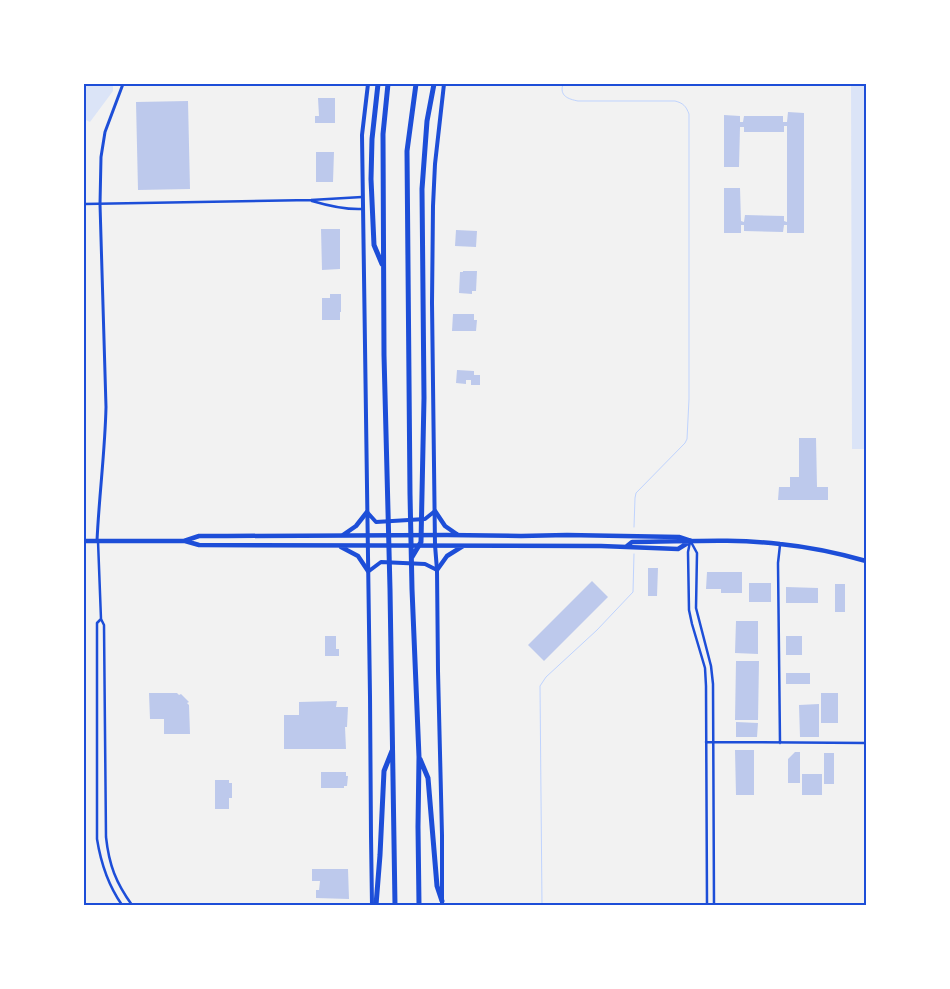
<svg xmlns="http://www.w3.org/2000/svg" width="950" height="989" font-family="'DejaVu Sans',sans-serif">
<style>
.green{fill:#dbe4f7}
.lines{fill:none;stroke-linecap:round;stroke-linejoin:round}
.stream{stroke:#bfd3fe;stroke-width:1}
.building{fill:#bdc9ec}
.minor{stroke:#1d4ed8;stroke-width:2.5}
.tertiary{stroke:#1d4ed8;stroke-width:3}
.secondary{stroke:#1d4ed8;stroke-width:4}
.primary{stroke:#1d4ed8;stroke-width:4.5}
.motorway{stroke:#1d4ed8;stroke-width:5}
.neatline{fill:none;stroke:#1d4ed8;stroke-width:2}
</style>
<rect width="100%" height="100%" fill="#f2f2f2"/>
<path class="green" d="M 84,84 L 113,84 L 113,91 L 90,122 L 84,119 Z
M 851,84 L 866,84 L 866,449 L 852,449 Z"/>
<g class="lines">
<path class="stream" d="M 563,84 C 559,96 568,99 578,101 L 675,101 C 683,103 686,106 689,114 L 689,399 L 687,439 L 685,443 L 636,493 L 635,498 L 634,527
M 542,905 L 540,686 L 546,677 L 597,630 L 633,592 L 634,554"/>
</g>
<path class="building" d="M 318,98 L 335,98 L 335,123 L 315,123 L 315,116 L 319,116 Z
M 188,101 L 190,189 L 138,190 L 136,102 Z
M 788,112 L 804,113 L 804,233 L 787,233 L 787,225 L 784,225 L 783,232 L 744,231 L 744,225 L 741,225 L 741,233 L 724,233 L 724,188 L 740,188 L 741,221 L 744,222 L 745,215 L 784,216 L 784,221 L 787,222 L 787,126 L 784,126 L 784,132 L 744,132 L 744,127 L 740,127 L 739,167 L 724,167 L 724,115 L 740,116 L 740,122 L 743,122 L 744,116 L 783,116 L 783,122 L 787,122 Z
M 316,152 L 334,152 L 333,182 L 316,182 Z
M 321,229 L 340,229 L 340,269 L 322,270 Z
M 456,230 L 477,231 L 476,247 L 455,246 Z
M 463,271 L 477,271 L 476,291 L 472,291 L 472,294 L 459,293 L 460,272 L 463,272 Z
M 330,294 L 341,294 L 341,312 L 340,312 L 340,320 L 322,320 L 322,298 L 330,298 Z
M 453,314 L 474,314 L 474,320 L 477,320 L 476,331 L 452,331 Z
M 457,370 L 474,371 L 474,375 L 480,375 L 480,385 L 471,385 L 471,380 L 466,380 L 466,384 L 456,383 Z
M 799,438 L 816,438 L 817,487 L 828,487 L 828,500 L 778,500 L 779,487 L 790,487 L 790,477 L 799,477 Z
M 648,568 L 658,568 L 657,596 L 648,596 Z
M 707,572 L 742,572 L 742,593 L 721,593 L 721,589 L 706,589 Z
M 592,581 L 608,597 L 544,661 L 528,645 Z
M 749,583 L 771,583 L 771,602 L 749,602 Z
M 835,584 L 845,584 L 845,612 L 835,612 Z
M 786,587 L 818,588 L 818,603 L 786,603 Z
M 736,621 L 758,621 L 758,654 L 735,653 Z
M 325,636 L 336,636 L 336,649 L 339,649 L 339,656 L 325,656 Z
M 786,636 L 802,636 L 802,655 L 786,655 Z
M 736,661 L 759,661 L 758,720 L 735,720 Z
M 786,673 L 810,673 L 810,684 L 786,684 Z
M 149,693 L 177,693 L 179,695 L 181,694 L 189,702 L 187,703 L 189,705 L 190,734 L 164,734 L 164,719 L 150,719 Z
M 821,693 L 838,693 L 838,723 L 821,723 Z
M 337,701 L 336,707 L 348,707 L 347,727 L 345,727 L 346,749 L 284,749 L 284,715 L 299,715 L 299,702 Z
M 819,704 L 819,737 L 800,737 L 799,705 Z
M 736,722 L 758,723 L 757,737 L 736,737 Z
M 735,750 L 754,750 L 754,795 L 736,795 Z
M 795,752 L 800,752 L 800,783 L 788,783 L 788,759 Z
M 824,753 L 834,753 L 834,784 L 824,784 Z
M 321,772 L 346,772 L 346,776 L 348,776 L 347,786 L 344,786 L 344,788 L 321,788 Z
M 802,774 L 822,774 L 822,795 L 802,795 Z
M 215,780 L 229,780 L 229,783 L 232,783 L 232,798 L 229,798 L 229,809 L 215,809 Z
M 312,869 L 348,869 L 349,899 L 316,898 L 316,890 L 319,890 L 320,881 L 312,881 Z"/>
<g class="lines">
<path class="minor" d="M 312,201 C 329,206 345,210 363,209
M 84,204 L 311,200 L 362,197
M 98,541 L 101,619 L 104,625 L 106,837 C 109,865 116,883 132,905
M 690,542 L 688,552 L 689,610 L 692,624 L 705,668 L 706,686 L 707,905
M 691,542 L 697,553 L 696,608 L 711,666 L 713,684 L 714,905
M 780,545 L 778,563 L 780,743
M 101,619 L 97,623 L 97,839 C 101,864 108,885 122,905
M 706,742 L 866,743"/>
<path class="tertiary" d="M 97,541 C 99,496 105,452 106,407 L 100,204 L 101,157 L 105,132 L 123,84"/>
<path class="secondary" d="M 368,84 L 362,135 L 370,696 L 371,836 L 372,905
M 367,512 L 376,522 L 425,519 L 435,511
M 369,571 L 381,562 L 425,564 L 437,570
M 442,905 L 442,835 L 438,671 L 437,570 L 435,545 L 432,303 L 433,206 L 435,164 L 444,84"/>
<path class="primary" d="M 435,511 L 445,526 L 458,535
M 343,535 L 356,526 L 367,512
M 84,541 L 184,541 L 199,536 L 227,536 L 447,535 L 521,536 L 567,535 L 679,537 L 691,541
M 185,541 L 199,545 L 601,546 L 678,549 L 691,541
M 627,546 L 632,542 C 681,542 731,538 780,544 C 810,547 838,553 866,561
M 341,547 L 358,556 L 368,571
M 437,570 L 447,556 L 463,546"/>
<path class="motorway" d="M 378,84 L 372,139 L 371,179 L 374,245 L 382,264
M 388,84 L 383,134 L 384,355 L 390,589 L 395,905
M 416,84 L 407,151 L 410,494 L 412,589 L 419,757 L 418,827 L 419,905
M 412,557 L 421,542 L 424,398 L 422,189 L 427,121 L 434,84
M 420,759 L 428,778 L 437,886 L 442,901
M 376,905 L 380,855 L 384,771 L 392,751"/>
</g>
<rect width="950" height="989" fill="none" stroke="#ffffff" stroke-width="170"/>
<rect x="85" y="85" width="780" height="819" class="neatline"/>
</svg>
